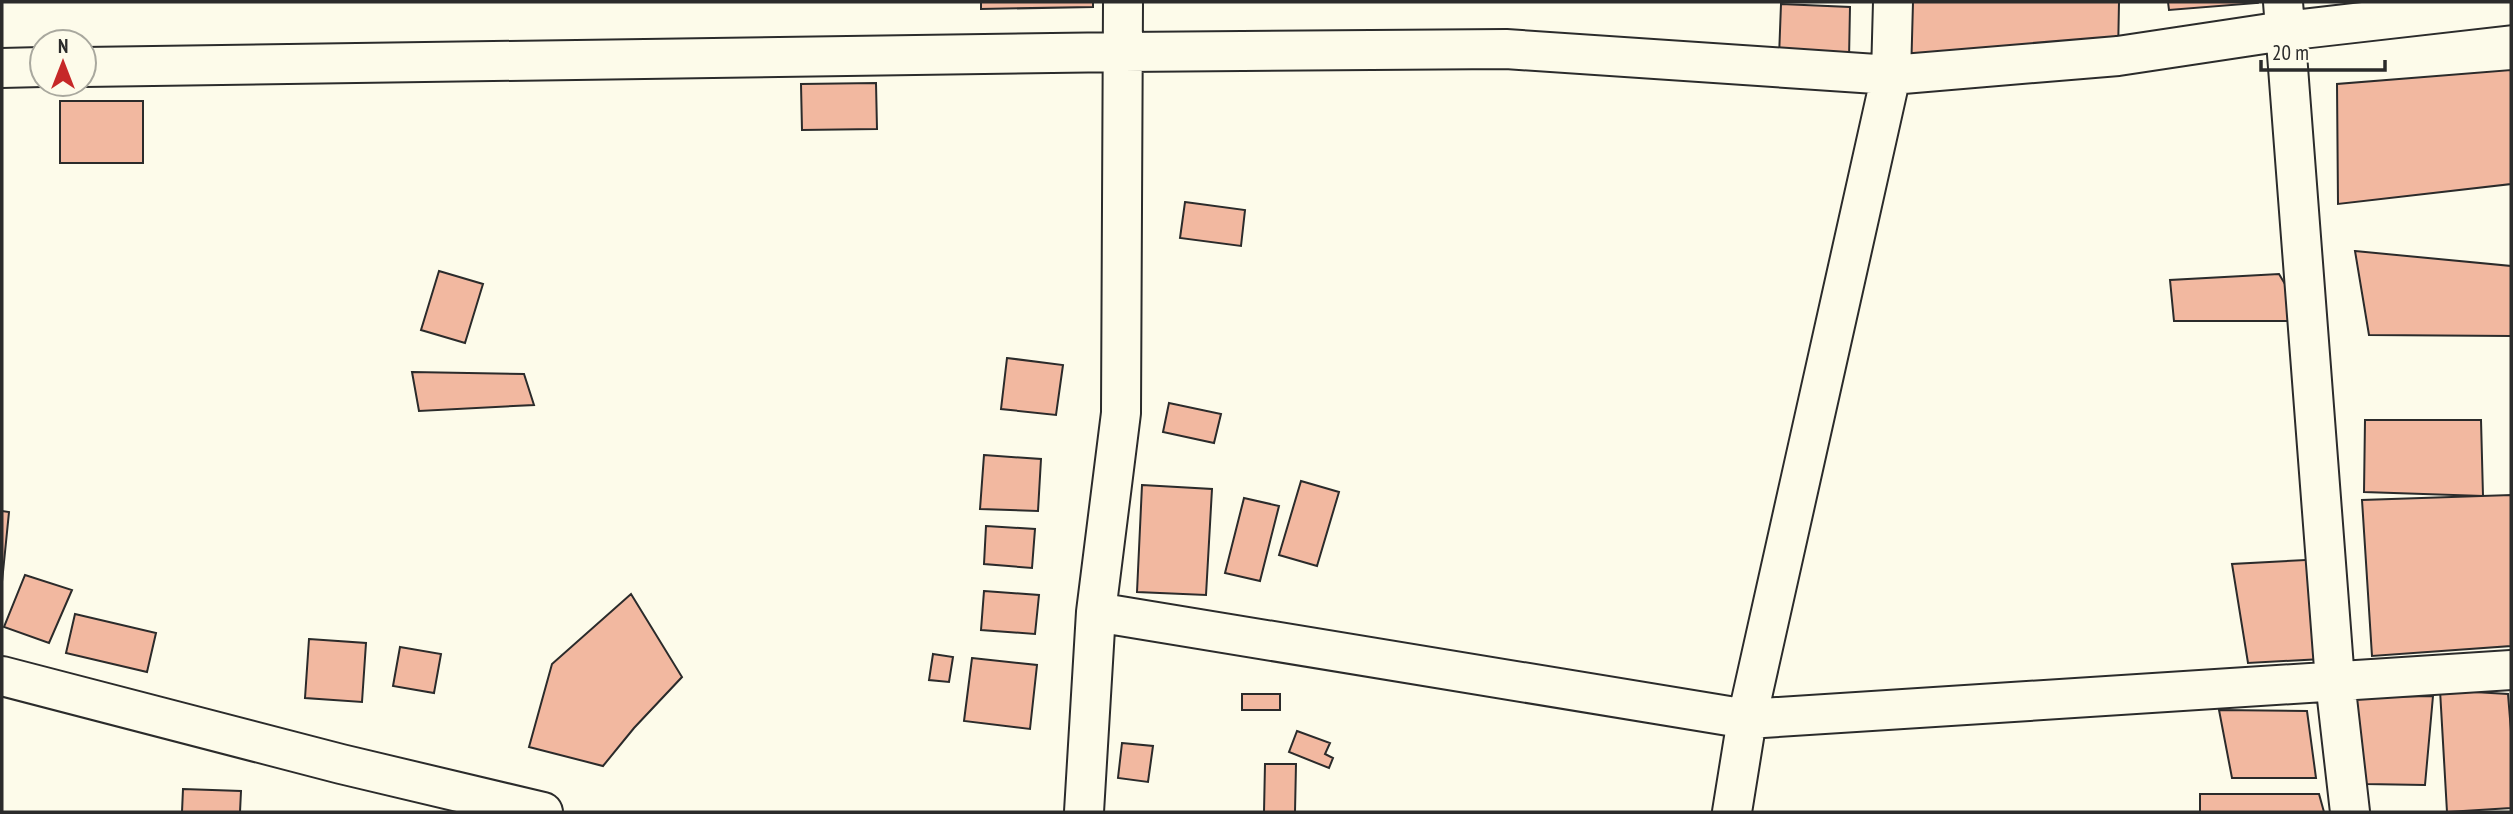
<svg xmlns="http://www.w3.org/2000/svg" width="2513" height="814" font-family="'PT Sans Narrow',sans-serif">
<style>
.building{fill:#f2b8a0;stroke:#2b2b2b;stroke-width:2}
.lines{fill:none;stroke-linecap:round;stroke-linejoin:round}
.minor-casing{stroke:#2b2b2b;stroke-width:42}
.minor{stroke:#fdfbea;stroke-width:38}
</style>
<rect width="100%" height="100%" fill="#fdfbea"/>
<path class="building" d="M 981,2 L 1093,2 L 1093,7 L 981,9 Z
M 1903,2 L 2119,2 L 2118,56 L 1902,53 Z
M 2168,2 L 2256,2 L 2257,3 L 2169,10 Z
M 1781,4 L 1850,7 L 1849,59 L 1779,57 Z
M 2511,70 L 2511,184 L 2338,204 L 2337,84 Z
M 876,83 L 877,129 L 802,130 L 801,84 Z
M 60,101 L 143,101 L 143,163 L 60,163 Z
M 1185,202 L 1245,210 L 1241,246 L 1180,238 Z
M 2355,251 L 2511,266 L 2511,336 L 2369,335 Z
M 439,271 L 483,284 L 465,343 L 421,330 Z
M 2279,274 L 2307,321 L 2174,321 L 2170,280 Z
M 1007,358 L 1063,365 L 1056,415 L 1001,409 Z
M 412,372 L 524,374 L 534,405 L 419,411 Z
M 1169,403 L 1221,414 L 1214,443 L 1163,432 Z
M 2365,420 L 2481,420 L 2483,496 L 2364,492 Z
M 984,455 L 1041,459 L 1038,511 L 980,509 Z
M 1301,481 L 1339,492 L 1317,566 L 1279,555 Z
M 1142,485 L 1212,489 L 1206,595 L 1137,592 Z
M 2511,495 L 2511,646 L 2372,656 L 2362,500 Z
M 1244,498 L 1279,506 L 1260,581 L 1225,573 Z
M 2,511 L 9,512 L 2,582 Z
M 986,526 L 1035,529 L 1032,568 L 984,564 Z
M 2325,559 L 2322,659 L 2248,663 L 2232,564 Z
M 25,575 L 72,590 L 49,643 L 4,627 Z
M 984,591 L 1039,595 L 1035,634 L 981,630 Z
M 631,594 L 682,677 L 634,728 L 603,766 L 529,747 L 552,664 Z
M 75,614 L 156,633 L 147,672 L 66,653 Z
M 309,639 L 366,643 L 362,702 L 305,698 Z
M 400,647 L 441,654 L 434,693 L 393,686 Z
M 933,654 L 953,657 L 949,682 L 929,680 Z
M 972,658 L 1037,665 L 1030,729 L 964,721 Z
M 2440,690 L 2508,694 L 2511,731 L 2511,808 L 2447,812 Z
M 1242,694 L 1280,694 L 1280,710 L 1242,710 Z
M 2433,696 L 2425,785 L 2365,784 L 2353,697 Z
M 2219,710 L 2307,711 L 2316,778 L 2232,778 Z
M 1297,731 L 1330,743 L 1325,754 L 1333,758 L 1329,768 L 1289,752 Z
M 1122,743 L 1153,746 L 1148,782 L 1118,778 Z
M 1265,764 L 1296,764 L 1295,812 L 1264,812 Z
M 183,789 L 241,791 L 240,812 L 182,812 Z
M 2200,794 L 2319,794 L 2324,812 L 2200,812 Z"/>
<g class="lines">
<defs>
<path id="minor" d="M 2283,2 L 2335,681 L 2350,812
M 84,67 L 1124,52 L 1506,49 L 1891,75 L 2118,56 L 2284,31 L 2511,5
M 2,68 L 42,67
M 1096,612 L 1747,719 L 2511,670
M 2,676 L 341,764 L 543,812
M 1084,812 L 1096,612 L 1121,413 L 1123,2
M 1732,812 L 1747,719 L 1891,75 L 1893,2"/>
</defs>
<use href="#minor" class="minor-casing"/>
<use href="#minor" class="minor"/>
</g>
<rect width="2513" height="814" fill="none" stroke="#2b2b2b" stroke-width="7"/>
<g transform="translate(63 63)"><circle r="33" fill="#fdfbea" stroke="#a9a89e" stroke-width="2"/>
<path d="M0-5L12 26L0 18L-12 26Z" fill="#c62828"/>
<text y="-10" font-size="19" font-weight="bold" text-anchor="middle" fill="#2b2b2b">N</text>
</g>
<path d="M2261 60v10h124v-10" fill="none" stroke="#2b2b2b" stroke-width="3.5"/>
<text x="2272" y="60" font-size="21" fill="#2b2b2b" stroke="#fdfbea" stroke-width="5" paint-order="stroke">20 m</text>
</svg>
